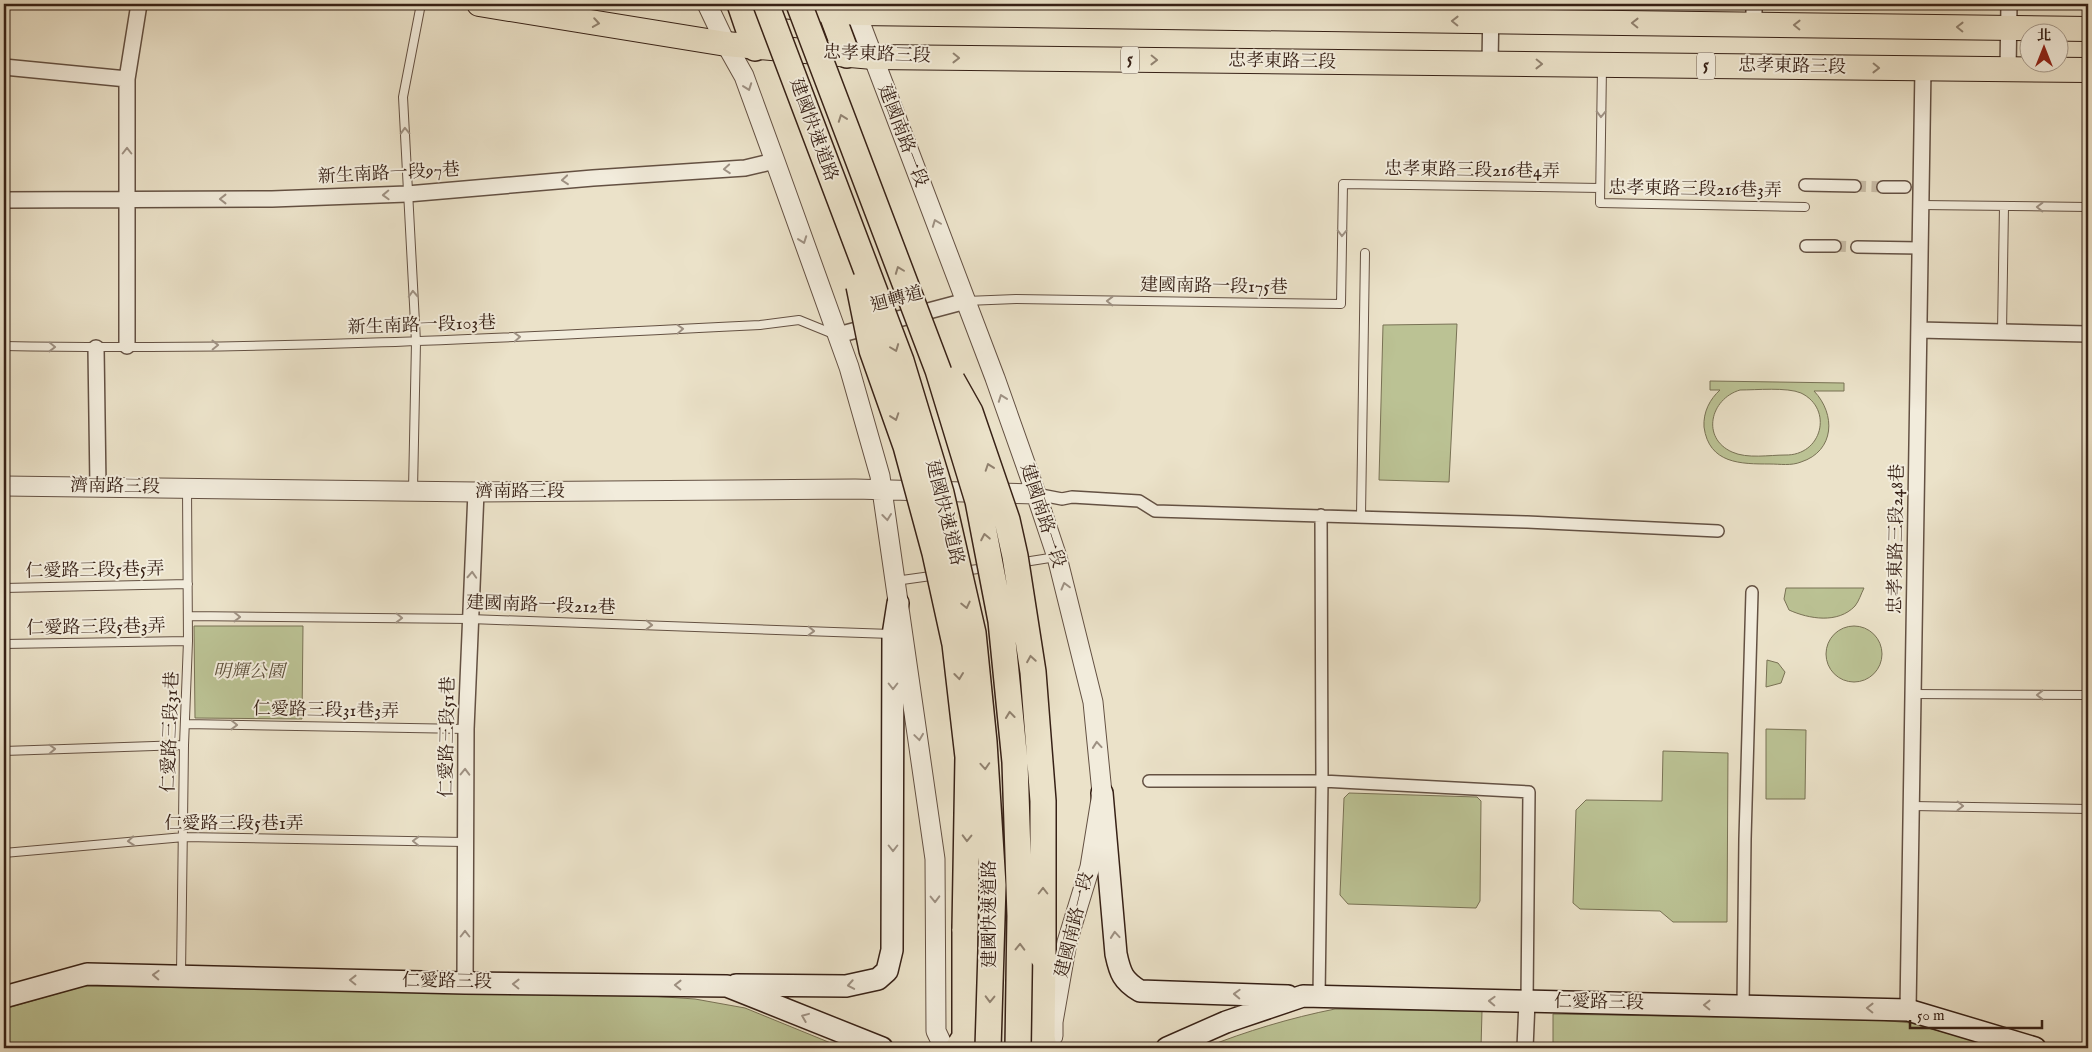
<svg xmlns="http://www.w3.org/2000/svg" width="2092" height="1052" font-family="'IM FELL English','Noto Serif TC',serif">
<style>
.green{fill:#bbc294;stroke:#797255;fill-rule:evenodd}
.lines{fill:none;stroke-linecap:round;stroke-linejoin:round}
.pedestrian-tunnel{stroke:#c7bba5;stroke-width:11;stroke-dasharray:11 5.5;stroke-linecap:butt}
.service-casing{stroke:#645143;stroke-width:10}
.pedestrian-casing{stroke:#645143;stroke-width:14}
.minor-casing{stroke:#645143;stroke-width:18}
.tertiary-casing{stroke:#645143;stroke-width:21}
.secondary-casing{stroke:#372116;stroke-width:24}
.primary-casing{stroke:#372116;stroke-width:26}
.trunk-casing{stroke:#372116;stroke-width:28}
.service{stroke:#f2ecdc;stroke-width:8}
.pedestrian{stroke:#f2ecdc;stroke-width:11}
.minor{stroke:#f2ecdc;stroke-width:15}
.tertiary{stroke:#f2ecdc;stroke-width:19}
.secondary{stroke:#f2ecdc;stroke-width:21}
.primary{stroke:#ebe2c9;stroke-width:24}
.trunk{stroke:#ebe2c9;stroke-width:25}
.trunk-bridge-casing{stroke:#372116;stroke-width:28;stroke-linecap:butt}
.trunk-bridge{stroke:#ebe2c9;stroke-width:25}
.oneway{stroke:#918270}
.oneway2{stroke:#9e9183}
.labels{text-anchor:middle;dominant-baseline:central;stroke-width:4;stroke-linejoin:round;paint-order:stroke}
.shield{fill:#f2ecdc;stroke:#6f5e51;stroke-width:1}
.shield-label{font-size:16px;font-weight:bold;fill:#372116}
.street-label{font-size:18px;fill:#372116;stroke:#f2ecdc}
.park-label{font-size:18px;font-style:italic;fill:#5f513c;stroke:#f2ecdc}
</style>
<rect width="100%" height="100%" fill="#ebe2c9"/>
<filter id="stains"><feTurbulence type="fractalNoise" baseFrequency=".004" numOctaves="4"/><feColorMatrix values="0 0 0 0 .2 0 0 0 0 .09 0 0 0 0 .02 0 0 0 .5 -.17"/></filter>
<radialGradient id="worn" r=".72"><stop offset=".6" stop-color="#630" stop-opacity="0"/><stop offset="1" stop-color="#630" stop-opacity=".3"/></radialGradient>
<path class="green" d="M 1457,324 L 1449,482 L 1379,480 L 1383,325 Z
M 1710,381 L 1844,383 L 1844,391 L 1814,391 C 1836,414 1835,451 1801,462 C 1791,466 1780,464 1770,464 C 1741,464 1709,464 1704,427 C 1703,412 1710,399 1720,390 L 1710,390 ZM 1740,390 C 1756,390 1787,387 1801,393 C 1834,409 1822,456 1785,455 C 1770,455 1747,459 1732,452 C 1701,438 1710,399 1740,390 Z
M 1786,588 L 1864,588 C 1861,594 1859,601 1855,606 C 1838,624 1809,619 1789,610 L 1784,599 Z
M 194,626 L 303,626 L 302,719 L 195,718 Z
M1826 654a28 28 0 1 1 56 0a28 28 0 1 1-56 0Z
M 1767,660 L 1778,663 L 1785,672 L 1781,683 L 1766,687 Z
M 1766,729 L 1806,730 L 1805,799 L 1766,799 Z
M 1663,751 L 1728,753 L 1727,922 L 1673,922 L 1660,911 L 1580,909 L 1573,903 L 1576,810 L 1586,800 L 1662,801 Z
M 1349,793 L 1477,797 L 1481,801 L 1480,901 L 1476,908 L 1348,904 L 1340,895 L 1344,798 Z
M 84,986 L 650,996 L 695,999 L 745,1008 L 843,1048 L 4,1048 L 4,1009 Z
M 1335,1009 L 1482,1011 L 1481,1048 L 1204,1048 C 1247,1031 1290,1018 1335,1009 Z
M 1553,1014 L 1879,1020 L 1911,1023 L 2000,1048 L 1553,1048 Z"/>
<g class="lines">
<path class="pedestrian-tunnel" d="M 1855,186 L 1883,187
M 1835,246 L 1857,247"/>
<defs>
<path id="service" d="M 1602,67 L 1600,203 L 1805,207
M 1921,205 L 2088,207
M 966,301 L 1016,299 L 1341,304 L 1343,184 L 1600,188
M 2002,332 L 2004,206
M 4,346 C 256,351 508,338 760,325 L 799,320 L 836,335
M 413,490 L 416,342 L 403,97 L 421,4
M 1361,516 L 1365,253
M 1018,563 L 1056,557
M 961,571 L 987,568
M 895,581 L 938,575
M 4,588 L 188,584
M 188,616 L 470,619 L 891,634
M 4,644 L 188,641
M 1913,694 L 2088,695
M 185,724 L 466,729
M 4,751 L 184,745
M 1912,806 L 2088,809
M 4,853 L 184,837 L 464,842
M 181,974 L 184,745 L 188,641 L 187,488"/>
<path id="pedestrian" d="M 1805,185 L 1855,186
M 1883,187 L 1905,187
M 1806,246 L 1835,246
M 1857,247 L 1920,248
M 1036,494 L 1062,499 L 1072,497 L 1139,501 L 1155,511 L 1527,522 L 1718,531
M 1149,781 L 1322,781 L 1529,792 L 1527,1002
M 1319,997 L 1322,781 L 1321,515
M 1743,1006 L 1745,839 L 1752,592"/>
<path id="minor" d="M 1754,25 L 1754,4
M 1490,64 L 1491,4
M 4,67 L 127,79
M 2008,70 L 2009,4
M 4,200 L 272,199 L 407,194 L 593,178 L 745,168 L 775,161
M 1919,330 L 2088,334
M 838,335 L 966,301
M 127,346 L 127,79 L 139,4
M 96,348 L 98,487
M 465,983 L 466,729 L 476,492
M 1908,1010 L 1923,68
M 1525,1048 L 1527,1002"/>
<path id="tertiary" d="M 707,4 L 726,44 L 744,76 L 775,161 L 849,367 L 880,476 L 935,859 L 936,1031 L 944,1048
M 853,4 L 995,378 L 1036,494 L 1057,557 L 1093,702 L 1102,793 L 1090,867 L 1067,942 L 1053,1022 L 1053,1036
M 4,486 L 476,492 L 855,489 L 1036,494"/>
<path id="secondary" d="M 1102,793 L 1116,954 C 1120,973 1123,981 1140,991 L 1288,996
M 736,985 L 846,986 L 878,979 L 887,971 L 892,950 L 893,635 L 898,603
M 4,997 L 87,974 L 465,983 L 727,986 L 882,1048
M 1167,1048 L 1226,1022 L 1303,996 L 1908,1010 L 2035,1048"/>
<path id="primary" d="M 479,4 L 726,44 L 873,57 L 2088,70
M 759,4 L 857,13 L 2088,29"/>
<path id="trunk" d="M 740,4 L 755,48
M 828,4 L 847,55
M 1043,957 L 1042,1037 L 1044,1048
M 958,1048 L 965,1037 L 965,929"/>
</defs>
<use href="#service" class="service-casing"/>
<use href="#pedestrian" class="pedestrian-casing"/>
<use href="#minor" class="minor-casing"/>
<use href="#tertiary" class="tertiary-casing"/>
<use href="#secondary" class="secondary-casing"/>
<use href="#primary" class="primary-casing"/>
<use href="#trunk" class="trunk-casing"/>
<use href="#service" class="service"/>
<use href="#pedestrian" class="pedestrian"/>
<use href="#minor" class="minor"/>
<use href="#tertiary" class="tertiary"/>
<use href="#secondary" class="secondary"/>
<use href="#primary" class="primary"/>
<use href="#trunk" class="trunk"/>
<defs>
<path id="trunk-bridge" d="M 766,4 L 901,361 L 941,493 L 973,633 L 984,742 L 993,885 L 988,1048
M 799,4 L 938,370 L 978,501 L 1001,621 L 1015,762 L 1020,916 L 1018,1048
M 859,286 L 872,350 L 906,446 L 935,553 L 955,644 L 968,757 L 965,929
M 952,380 L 970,412 L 1007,520 L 1015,556 L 1033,672 L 1043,801 L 1043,957"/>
</defs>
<use href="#trunk-bridge" class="trunk-bridge-casing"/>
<use href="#trunk-bridge" class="trunk-bridge"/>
</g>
<defs><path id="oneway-chevron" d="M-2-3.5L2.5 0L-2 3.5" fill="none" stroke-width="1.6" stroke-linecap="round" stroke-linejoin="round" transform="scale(1.25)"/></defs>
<g class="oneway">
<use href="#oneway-chevron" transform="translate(1455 21) rotate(-179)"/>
<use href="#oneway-chevron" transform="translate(596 23) rotate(9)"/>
<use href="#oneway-chevron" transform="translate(1635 23) rotate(-179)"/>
<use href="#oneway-chevron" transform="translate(1797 25) rotate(-179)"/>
<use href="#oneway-chevron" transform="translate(1960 27) rotate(-179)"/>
<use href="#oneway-chevron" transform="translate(956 58) rotate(1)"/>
<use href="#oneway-chevron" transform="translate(1154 60) rotate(1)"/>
<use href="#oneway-chevron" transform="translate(1539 64) rotate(1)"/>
<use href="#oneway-chevron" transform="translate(1876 68) rotate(1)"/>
<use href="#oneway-chevron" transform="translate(842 118) rotate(-110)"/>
<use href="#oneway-chevron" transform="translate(899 270) rotate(-111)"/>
<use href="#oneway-chevron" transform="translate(895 348) rotate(69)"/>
<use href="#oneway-chevron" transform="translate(895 417) rotate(71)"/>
<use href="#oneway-chevron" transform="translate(989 467) rotate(-109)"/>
<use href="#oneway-chevron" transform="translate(985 537) rotate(-101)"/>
<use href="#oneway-chevron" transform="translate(966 605) rotate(77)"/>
<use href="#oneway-chevron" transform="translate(1031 659) rotate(-99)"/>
<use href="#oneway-chevron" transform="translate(959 676) rotate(83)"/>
<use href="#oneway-chevron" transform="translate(1010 715) rotate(-96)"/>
<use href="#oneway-chevron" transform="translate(985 766) rotate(86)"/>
<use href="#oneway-chevron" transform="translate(967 838) rotate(91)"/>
<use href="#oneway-chevron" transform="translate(1043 891) rotate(-90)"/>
<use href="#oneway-chevron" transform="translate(1020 947) rotate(-89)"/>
<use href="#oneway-chevron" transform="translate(990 999) rotate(91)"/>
</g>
<g class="oneway2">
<use href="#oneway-chevron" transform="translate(748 87) rotate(70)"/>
<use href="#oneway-chevron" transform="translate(1601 114) rotate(91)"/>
<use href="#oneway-chevron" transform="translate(405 131) rotate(-92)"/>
<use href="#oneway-chevron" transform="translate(127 151) rotate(-90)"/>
<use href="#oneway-chevron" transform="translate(727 169) rotate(176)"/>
<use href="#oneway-chevron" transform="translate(565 180) rotate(175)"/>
<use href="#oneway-chevron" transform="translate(386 195) rotate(178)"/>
<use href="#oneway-chevron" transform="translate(223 199) rotate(180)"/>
<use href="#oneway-chevron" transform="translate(2040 207) rotate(-179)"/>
<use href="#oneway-chevron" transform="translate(936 223) rotate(-111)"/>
<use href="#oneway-chevron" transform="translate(1342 233) rotate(91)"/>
<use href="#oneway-chevron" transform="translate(803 240) rotate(70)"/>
<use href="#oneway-chevron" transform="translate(413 294) rotate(-93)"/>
<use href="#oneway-chevron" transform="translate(1110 301) rotate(-179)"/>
<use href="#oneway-chevron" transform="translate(680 329) rotate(-3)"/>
<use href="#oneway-chevron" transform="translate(517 337) rotate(-3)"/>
<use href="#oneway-chevron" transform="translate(215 345) rotate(-1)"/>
<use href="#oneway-chevron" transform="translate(52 347) rotate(1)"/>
<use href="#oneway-chevron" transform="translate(1002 398) rotate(-110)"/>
<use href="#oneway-chevron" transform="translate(887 517) rotate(83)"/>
<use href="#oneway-chevron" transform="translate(472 575) rotate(-87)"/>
<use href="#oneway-chevron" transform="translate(1065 586) rotate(-105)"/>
<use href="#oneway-chevron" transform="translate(237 617) rotate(1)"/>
<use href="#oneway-chevron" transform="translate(399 618) rotate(1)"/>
<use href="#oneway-chevron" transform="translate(649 625) rotate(2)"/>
<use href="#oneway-chevron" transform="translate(811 631) rotate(2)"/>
<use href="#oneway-chevron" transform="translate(893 686) rotate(90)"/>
<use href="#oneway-chevron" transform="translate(2040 695) rotate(-180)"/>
<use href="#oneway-chevron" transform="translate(234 725) rotate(1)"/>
<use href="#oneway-chevron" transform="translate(919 737) rotate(82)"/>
<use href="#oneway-chevron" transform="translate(1097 745) rotate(-95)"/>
<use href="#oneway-chevron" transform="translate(52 749) rotate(-2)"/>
<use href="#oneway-chevron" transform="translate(465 772) rotate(-89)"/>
<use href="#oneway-chevron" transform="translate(1960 806) rotate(1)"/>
<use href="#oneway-chevron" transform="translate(131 841) rotate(175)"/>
<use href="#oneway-chevron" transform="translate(416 841) rotate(-179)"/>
<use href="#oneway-chevron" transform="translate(893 848) rotate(90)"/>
<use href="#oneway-chevron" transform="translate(935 899) rotate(89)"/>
<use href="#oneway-chevron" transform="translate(465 934) rotate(-90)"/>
<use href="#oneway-chevron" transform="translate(1115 935) rotate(-95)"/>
<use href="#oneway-chevron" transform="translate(156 975) rotate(-178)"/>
<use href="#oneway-chevron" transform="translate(353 980) rotate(-179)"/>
<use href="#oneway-chevron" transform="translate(516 984) rotate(-179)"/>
<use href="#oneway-chevron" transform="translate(678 985) rotate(-179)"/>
<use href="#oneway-chevron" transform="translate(851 985) rotate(170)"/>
<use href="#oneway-chevron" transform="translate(1237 994) rotate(-178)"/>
<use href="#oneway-chevron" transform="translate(1492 1001) rotate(-178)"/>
<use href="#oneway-chevron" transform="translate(1707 1005) rotate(-179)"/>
<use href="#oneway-chevron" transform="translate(1870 1008) rotate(-179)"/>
<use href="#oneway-chevron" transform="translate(805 1017) rotate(-158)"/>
</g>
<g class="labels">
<g class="shield">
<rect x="1121" y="46.5" width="18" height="27" rx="4"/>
<rect x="1697" y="52.5" width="18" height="27" rx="4"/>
</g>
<g class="shield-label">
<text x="1130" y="60">5</text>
<text x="1706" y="66">5</text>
</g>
<g class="street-label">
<text transform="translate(877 55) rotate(2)">忠孝東路三段</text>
<text transform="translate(1282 62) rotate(1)">忠孝東路三段</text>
<text transform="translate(1792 67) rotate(1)">忠孝東路三段</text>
<text transform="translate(813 130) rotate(70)">建國快速道路</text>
<text transform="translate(902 136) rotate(69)">建國南路一段</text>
<text transform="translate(1472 171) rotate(1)">忠孝東路三段216巷4弄</text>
<text transform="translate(389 174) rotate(-3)">新生南路一段97巷</text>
<text transform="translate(1695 190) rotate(1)">忠孝東路三段216巷3弄</text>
<text transform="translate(1214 287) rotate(1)">建國南路一段175巷</text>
<text transform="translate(897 300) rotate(-15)">迴轉道</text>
<text transform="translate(422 326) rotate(-2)">新生南路一段103巷</text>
<text transform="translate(115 487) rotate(1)">濟南路三段</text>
<text x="520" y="492">濟南路三段</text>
<text transform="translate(944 513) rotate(76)">建國快速道路</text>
<text transform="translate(1042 516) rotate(72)">建國南路一段</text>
<text transform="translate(1897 539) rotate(-89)">忠孝東路三段248巷</text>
<text transform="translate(95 571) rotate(-1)">仁愛路三段5巷5弄</text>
<text transform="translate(541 606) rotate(2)">建國南路一段212巷</text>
<text transform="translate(96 628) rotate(-1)">仁愛路三段5巷3弄</text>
<text transform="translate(326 711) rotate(1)">仁愛路三段31巷3弄</text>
<text transform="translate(171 732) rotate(-88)">仁愛路三段31巷</text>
<text transform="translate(448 737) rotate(-89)">仁愛路三段51巷</text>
<text x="234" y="824">仁愛路三段5巷1弄</text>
<text transform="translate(990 914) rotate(-90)">建國快速道路</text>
<text transform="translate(1075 925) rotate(-76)">建國南路一段</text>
<text transform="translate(447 982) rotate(1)">仁愛路三段</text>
<text transform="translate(1599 1003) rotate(1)">仁愛路三段</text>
</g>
<g class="park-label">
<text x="249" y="672">明輝公園</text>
</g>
</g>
<rect width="2092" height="1052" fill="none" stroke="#ebe2c9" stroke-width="20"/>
<rect x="5" y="5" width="2082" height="1042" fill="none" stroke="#372116" stroke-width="2.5"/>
<rect x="10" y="10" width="2072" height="1032" fill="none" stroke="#372116"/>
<g transform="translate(2044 48)"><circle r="24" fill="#f2ecdc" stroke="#a79b8d"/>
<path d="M0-4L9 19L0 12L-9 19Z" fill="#8f2418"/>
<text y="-8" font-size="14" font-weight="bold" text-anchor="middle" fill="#372116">北</text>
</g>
<path d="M1910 1020v8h132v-8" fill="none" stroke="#372116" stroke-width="2.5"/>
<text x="1917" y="1020" font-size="15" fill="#372116" stroke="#f2ecdc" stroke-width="4" paint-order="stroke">50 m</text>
<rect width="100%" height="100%" filter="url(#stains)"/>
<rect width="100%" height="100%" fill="url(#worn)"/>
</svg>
